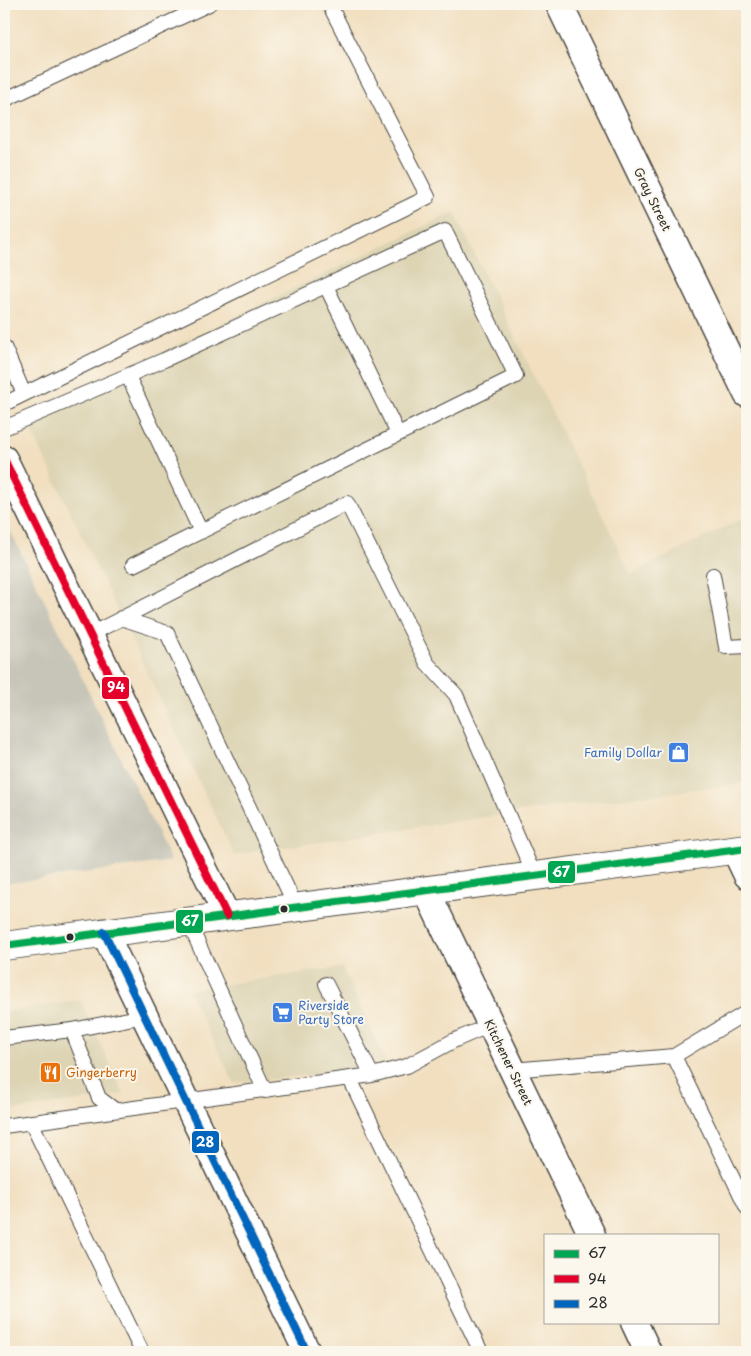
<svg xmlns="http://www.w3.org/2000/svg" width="751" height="1356" font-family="'Playpen Sans',sans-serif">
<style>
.built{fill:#ddd4b4}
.industrial{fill:#c6c5b8}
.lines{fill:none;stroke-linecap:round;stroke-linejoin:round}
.lane-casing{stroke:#494641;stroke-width:16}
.street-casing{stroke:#494641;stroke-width:29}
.secondary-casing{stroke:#494641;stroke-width:30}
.lane{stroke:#fff;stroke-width:14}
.street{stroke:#fff;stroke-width:26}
.secondary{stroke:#fff;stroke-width:28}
.bus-1-casing{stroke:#fbf7ec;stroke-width:11}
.bus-2-casing{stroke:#fbf7ec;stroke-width:11}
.bus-3-casing{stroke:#fbf7ec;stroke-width:11}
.bus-1{stroke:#00a651;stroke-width:8}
.bus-2{stroke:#e4002b;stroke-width:8}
.bus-3{stroke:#0065bd;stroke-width:8}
.bus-dot{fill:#2b2b2b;stroke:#fbf7ec;stroke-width:2}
.labels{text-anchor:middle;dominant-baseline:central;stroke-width:4;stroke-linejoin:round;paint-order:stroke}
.street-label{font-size:12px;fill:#2b2b2b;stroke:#fbf7ec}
.shop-label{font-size:12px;fill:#366cbe;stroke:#fbf7ec;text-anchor:end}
.food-label{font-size:12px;fill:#c56008;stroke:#fbf7ec;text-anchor:start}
.line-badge{stroke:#fbf7ec;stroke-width:2}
.badge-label{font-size:14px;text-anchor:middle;font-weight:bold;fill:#fff}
</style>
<rect width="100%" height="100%" fill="#fbf7ec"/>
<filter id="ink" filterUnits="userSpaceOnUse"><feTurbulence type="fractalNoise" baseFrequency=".02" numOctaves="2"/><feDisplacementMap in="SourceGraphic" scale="10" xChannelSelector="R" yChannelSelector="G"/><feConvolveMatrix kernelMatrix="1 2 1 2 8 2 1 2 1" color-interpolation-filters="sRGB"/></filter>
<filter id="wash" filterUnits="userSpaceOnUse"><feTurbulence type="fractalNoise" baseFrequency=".0096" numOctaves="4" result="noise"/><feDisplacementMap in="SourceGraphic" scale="20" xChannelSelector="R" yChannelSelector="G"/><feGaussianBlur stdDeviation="1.12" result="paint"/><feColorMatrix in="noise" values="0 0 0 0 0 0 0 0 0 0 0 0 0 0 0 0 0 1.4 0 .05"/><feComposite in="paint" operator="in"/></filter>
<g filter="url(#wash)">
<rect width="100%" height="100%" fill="#f1dfc0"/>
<path class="built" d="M 454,212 L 631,574 L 747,516 L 747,783 L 546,808 L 234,855 L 25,417 Z
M 342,967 L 386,1062 L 352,1071 L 234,1083 L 188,990 Z
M 80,1000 L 124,1094 L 4,1112 L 4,1012 Z"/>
<path class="industrial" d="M 4,518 L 171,861 L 4,884 Z"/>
</g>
<g filter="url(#ink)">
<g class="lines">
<defs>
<path id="lane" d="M 4,100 L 209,4
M 326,286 L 398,434
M 4,347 L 24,394
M 128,376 L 201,532
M 4,404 L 428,197 L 329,4
M 4,428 L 164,360 L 445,231 L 516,376 L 133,565
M 713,575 L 726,647 L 747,646
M 121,618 L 167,633 L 296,907
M 89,635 L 347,503 L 427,663 L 456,695 L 535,877
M 188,921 L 265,1091
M 326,984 L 372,1075
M 72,1030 L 144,1016
M 4,1038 L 72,1030 L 99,1098 L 115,1110
M 674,1056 L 747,1208
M 512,1070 L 674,1056 L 747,1012
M 350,1079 L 481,1352
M 31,1122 L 142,1352
M 4,1126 L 372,1075 L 407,1066 L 453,1041 L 490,1025"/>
<path id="street" d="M 559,4 L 747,394
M 4,459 L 227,916
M 735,850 L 747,875
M 426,890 L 592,1235
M 104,932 L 307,1352
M 634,1322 L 648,1352"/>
<path id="secondary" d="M 4,946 L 747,848"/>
</defs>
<use href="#lane" class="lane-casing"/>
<use href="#street" class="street-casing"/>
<use href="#secondary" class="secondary-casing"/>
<use href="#lane" class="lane"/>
<use href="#street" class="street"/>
<use href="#secondary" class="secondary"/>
<defs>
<path id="bus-1" d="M 4,946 L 747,848"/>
<path id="bus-2" d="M 4,459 L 227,916"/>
<path id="bus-3" d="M 104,932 L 307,1352"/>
</defs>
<use href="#bus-1" class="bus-1-casing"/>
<use href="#bus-2" class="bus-2-casing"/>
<use href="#bus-3" class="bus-3-casing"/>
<use href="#bus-1" class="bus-1"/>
<use href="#bus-2" class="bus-2"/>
<use href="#bus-3" class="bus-3"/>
</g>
</g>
<defs>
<symbol id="shop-square" viewBox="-11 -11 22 22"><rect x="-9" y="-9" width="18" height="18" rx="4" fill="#3f7fe0" stroke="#fbf7ec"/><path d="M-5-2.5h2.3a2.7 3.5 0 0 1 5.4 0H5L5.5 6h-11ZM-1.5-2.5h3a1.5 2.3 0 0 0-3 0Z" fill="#fff"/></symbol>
<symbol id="supermarket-square" viewBox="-11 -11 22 22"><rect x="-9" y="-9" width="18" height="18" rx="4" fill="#3f7fe0" stroke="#fbf7ec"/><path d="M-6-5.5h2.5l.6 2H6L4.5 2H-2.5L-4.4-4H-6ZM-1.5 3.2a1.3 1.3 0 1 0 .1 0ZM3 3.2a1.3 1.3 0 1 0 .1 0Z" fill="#fff"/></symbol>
<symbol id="restaurant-square" viewBox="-11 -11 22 22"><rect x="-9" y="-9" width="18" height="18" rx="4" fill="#e8710a" stroke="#fbf7ec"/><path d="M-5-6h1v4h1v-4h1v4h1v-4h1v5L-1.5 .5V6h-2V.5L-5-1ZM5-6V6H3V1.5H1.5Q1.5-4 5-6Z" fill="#fff"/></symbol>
</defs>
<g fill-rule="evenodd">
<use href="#shop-square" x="666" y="740" width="25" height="25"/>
<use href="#supermarket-square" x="270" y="1000" width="25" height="25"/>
<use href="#restaurant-square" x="38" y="1060" width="25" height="25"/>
</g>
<g class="bus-dot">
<circle cx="284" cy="909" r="4.5"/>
<circle cx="70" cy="937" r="4.5"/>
</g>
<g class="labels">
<g class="street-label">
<text transform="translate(653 199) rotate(64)">Gray Street</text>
<text transform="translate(509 1062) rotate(64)">Kitchener Street</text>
</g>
<g class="shop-label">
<text x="662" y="752">Family Dollar</text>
<text x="298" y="1005" text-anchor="start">Riverside<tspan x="298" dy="14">Party Store</tspan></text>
</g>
<g class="food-label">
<text x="66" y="1072">Gingerberry</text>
</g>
</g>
<g class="line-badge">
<rect x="101" y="676" width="29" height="24" rx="5" fill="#e4002b"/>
<rect x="547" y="860" width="29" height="24" rx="5" fill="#00a651"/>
<rect x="175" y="909" width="29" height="25" rx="5" fill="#00a651"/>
<rect x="191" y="1130" width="29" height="24" rx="5" fill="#0065bd"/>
</g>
<g class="badge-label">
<text x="116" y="692">94</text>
<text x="561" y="877">67</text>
<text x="190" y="926">67</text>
<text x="205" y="1147">28</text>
</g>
<rect width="751" height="1356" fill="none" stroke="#fbf7ec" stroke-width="20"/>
<rect x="544" y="1234" width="175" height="90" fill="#fbf7ec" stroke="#a8a59f"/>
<rect x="554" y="1250" width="25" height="8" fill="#00a651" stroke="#a8a59f"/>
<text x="588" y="1258" font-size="15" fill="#2b2b2b">67</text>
<rect x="554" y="1275" width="25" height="8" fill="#e4002b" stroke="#a8a59f"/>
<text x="588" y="1284" font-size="15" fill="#2b2b2b">94</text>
<rect x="554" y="1300" width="25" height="8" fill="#0065bd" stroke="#a8a59f"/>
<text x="588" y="1308" font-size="15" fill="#2b2b2b">28</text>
</svg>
